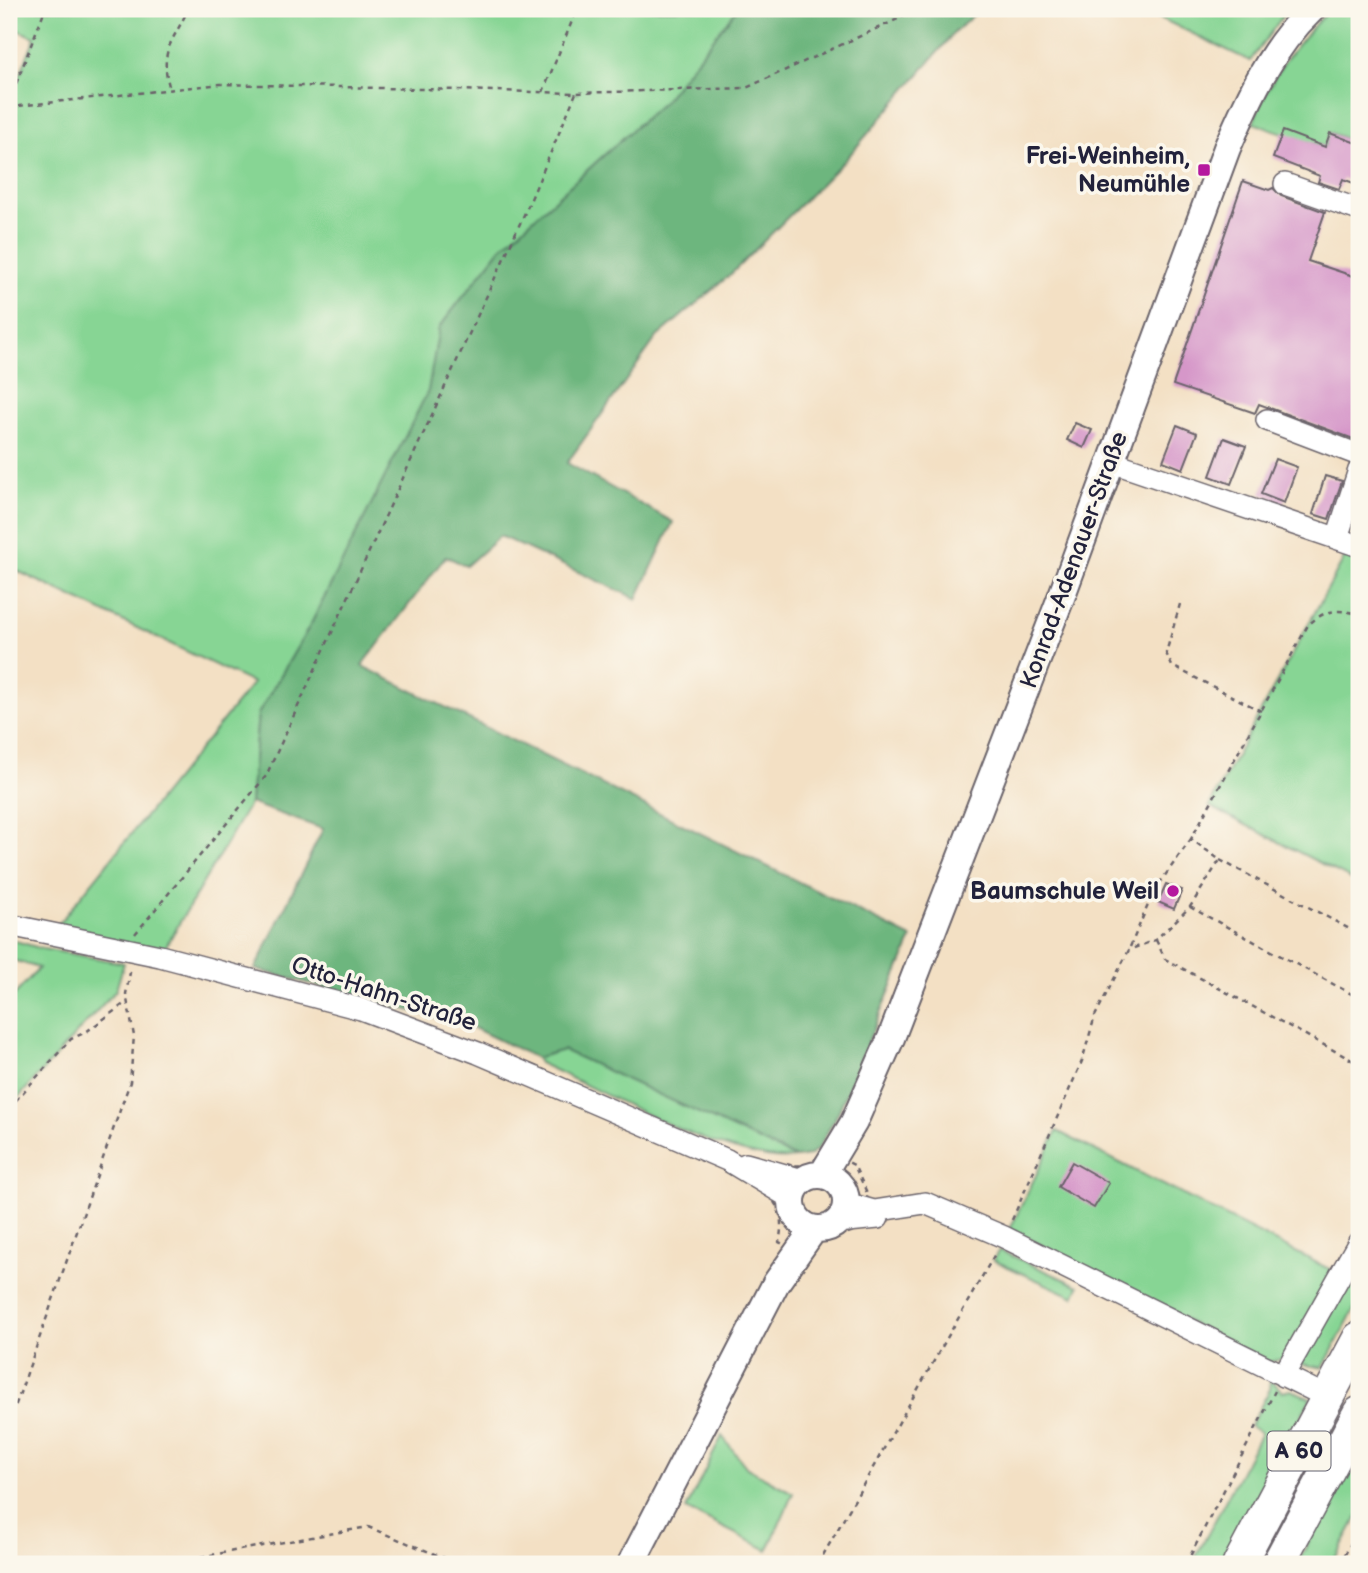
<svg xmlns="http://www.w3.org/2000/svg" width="1368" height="1573" font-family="'Balsamiq Sans',sans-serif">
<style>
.green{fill:#87d594;stroke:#547c68;stroke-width:2}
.forest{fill:#6db67e;stroke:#486c5c;stroke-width:2}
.building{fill:#d697c9}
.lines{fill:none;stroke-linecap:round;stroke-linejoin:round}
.minor-casing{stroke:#6b646b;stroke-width:24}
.major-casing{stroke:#6b646b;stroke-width:30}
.highway-casing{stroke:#6b646b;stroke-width:35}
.path{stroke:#6b646b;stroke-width:2.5;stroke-dasharray:5 5;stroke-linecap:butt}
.minor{stroke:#fff;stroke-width:21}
.major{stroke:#fff;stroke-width:26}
.highway{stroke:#fff;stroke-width:32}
.poi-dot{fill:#b5179e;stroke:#fbf7ec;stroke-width:2.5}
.labels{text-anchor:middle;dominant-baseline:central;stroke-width:7;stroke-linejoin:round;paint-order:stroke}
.shield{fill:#fbf7ec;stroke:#636270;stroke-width:2}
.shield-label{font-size:23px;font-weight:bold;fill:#22223b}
.poi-label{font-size:24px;font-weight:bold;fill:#22223b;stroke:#fbf7ec;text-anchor:end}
.street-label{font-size:24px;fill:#22223b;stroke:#fbf7ec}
</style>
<rect width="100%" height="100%" fill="#fbf7ec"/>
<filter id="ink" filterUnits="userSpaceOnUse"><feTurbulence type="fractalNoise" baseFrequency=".0143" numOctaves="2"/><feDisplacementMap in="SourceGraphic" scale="14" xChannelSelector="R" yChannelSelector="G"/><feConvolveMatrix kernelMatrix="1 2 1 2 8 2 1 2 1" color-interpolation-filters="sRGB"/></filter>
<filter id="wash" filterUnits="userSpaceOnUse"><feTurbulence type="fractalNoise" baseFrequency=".00686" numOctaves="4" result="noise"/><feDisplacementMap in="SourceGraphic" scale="28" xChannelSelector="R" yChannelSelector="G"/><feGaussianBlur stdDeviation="1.57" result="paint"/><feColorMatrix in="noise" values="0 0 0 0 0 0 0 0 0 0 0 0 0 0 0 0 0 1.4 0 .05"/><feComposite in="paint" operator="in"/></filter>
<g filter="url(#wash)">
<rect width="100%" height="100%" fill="#f3e0c4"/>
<path class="green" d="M 9,9 L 737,9 L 663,102 L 501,248 L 439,328 L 429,391 L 311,624 L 258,714 L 250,803 L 160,956 L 51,933 L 253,683 L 9,567 L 9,102 L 35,37 L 9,27 Z
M 1141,9 L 1288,9 L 1250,61 Z
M 1330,9 L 1359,9 L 1359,144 L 1331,133 L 1325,147 L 1253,123 C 1270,76 1295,44 1330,9 Z
M 1350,548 L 1359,551 L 1359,883 L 1209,806 Z
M 9,939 L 43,949 L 124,963 L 116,990 L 9,1108 L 9,1001 L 39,968 L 9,959 Z
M 563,1050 L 796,1158 C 732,1166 603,1091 539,1063 L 536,1058 Z
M 1057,1131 L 1339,1274 L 1289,1357 L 1267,1363 L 1010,1229 Z
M 999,1250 L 1079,1286 L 1074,1297 L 993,1260 Z
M 1359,1252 L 1359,1300 L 1323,1368 L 1296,1363 Z
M 1271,1379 L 1282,1392 L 1291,1390 L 1311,1398 L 1221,1564 L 1192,1564 L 1261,1433 L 1250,1426 L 1270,1389 Z
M 722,1436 L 747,1468 L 793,1493 L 768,1550 L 686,1509 Z
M 1359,1447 L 1359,1514 L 1332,1564 L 1297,1564 Z"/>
<path class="forest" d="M 737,9 L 980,9 L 955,32 L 847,158 L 732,273 L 657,337 L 567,463 L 673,522 L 637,599 L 500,536 L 466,566 L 446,556 L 362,666 L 912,938 L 838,1113 L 818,1149 L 809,1156 L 796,1158 L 563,1050 L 536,1058 L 472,1027 L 255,969 L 323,829 L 250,803 L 258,714 L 311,624 L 428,391 L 439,328 L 501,248 L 663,102 Z"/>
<g id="blocks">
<path class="building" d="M 1283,131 L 1325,147 L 1330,133 L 1359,144 L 1359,185 L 1343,179 L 1339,189 L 1318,182 L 1320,176 L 1273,158 Z
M 1243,181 L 1269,190 L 1273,188 L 1281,196 L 1325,212 L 1308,261 L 1359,278 L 1359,441 L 1259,404 L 1255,413 L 1173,385 Z
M 1075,423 L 1092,430 L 1084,448 L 1067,440 Z
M 1177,425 L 1197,433 L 1183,469 L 1163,461 Z
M 1224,438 L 1246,446 L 1231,484 L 1210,476 Z
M 1275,459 L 1297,467 L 1284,503 L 1261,494 Z
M 1325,476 L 1342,481 L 1329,519 L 1313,514 Z
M 1166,884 L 1182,890 L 1174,909 L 1158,902 Z
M 1072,1162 L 1109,1183 L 1094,1208 L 1058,1187 Z"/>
</g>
</g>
<g filter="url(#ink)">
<use href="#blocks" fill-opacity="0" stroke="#6b646b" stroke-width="2"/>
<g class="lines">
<defs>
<path id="minor" d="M 1285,184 L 1359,210
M 1267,420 L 1359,455
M 1112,462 L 1359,546
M 1337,538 L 1359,470
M 9,925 L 160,956 L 361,1009 L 478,1053 L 727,1160 L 792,1199
M 746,1164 L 803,1180
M 846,1203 L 874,1211 L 925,1203 L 1004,1237 L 1313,1390
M 838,1222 L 878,1218
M 1283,1376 L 1359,1242"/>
<path id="major" d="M 822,1175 L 854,1122 L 891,1038 L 1062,595 L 1227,148 C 1249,97 1271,48 1312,9
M792 1202a27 27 0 1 1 54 0a27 27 0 1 1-54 0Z
M 631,1564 L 776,1283 L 814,1229"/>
<path id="highway" d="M 1239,1564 L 1359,1338
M 1278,1564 L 1359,1413"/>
</defs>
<use href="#minor" class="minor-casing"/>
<use href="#major" class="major-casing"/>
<use href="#highway" class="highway-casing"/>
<path class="path" d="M 169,86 C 159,49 174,41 188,9
M 543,92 L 577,9
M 9,102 L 45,9
M 9,107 L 221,84 L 576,93 L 746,88 L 898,19 L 912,9
M 1180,604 L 1166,653 L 1172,666 L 1261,711
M 1220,860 L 1359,934
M 1190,907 L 1359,998
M 135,934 L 266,776 L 528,206 L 576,93
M 1156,940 L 1165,959 L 1359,1064
M 1130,947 L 1154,891 L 1191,839
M 9,1108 L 71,1039 L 86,1032 L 128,1001
M 822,1150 L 854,1165 L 868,1195 L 857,1230 L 818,1243 L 806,1255 L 779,1242 C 783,1225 782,1208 768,1195 L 784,1164 C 802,1167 813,1167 822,1150 Z
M 1012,1220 L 1082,1061 L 1095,1016 L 1129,950 L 1155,940 L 1190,907 L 1220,860 L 1191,839 L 1308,625 C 1326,609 1336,609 1359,614
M 9,1424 L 130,1082 L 134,1036 L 126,994 L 131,967
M 161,1564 L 368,1527 L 459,1564
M 818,1564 L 995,1254
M 1186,1564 L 1275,1391
M 1340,1564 L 1359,1528"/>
<use href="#minor" class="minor"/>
<use href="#major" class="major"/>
<use href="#highway" class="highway"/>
</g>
</g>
<g class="poi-dot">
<rect x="1197" y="163" width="14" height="14" rx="3.5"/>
<circle cx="1173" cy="891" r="7"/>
</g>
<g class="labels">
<rect class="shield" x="1267.5" y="1431.5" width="63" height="39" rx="5"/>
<g class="shield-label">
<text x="1299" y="1451">A 60</text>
</g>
<g class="poi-label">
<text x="1190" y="156">Frei-Weinheim,<tspan x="1190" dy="28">Neumühle</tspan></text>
<text x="1159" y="891">Baumschule Weil</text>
</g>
<g class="street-label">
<text transform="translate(1074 560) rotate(-70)">Konrad-Adenauer-Straße</text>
<text transform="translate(384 994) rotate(18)">Otto-Hahn-Straße</text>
</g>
</g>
<rect width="1368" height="1573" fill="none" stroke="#fbf7ec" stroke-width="35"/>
</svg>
